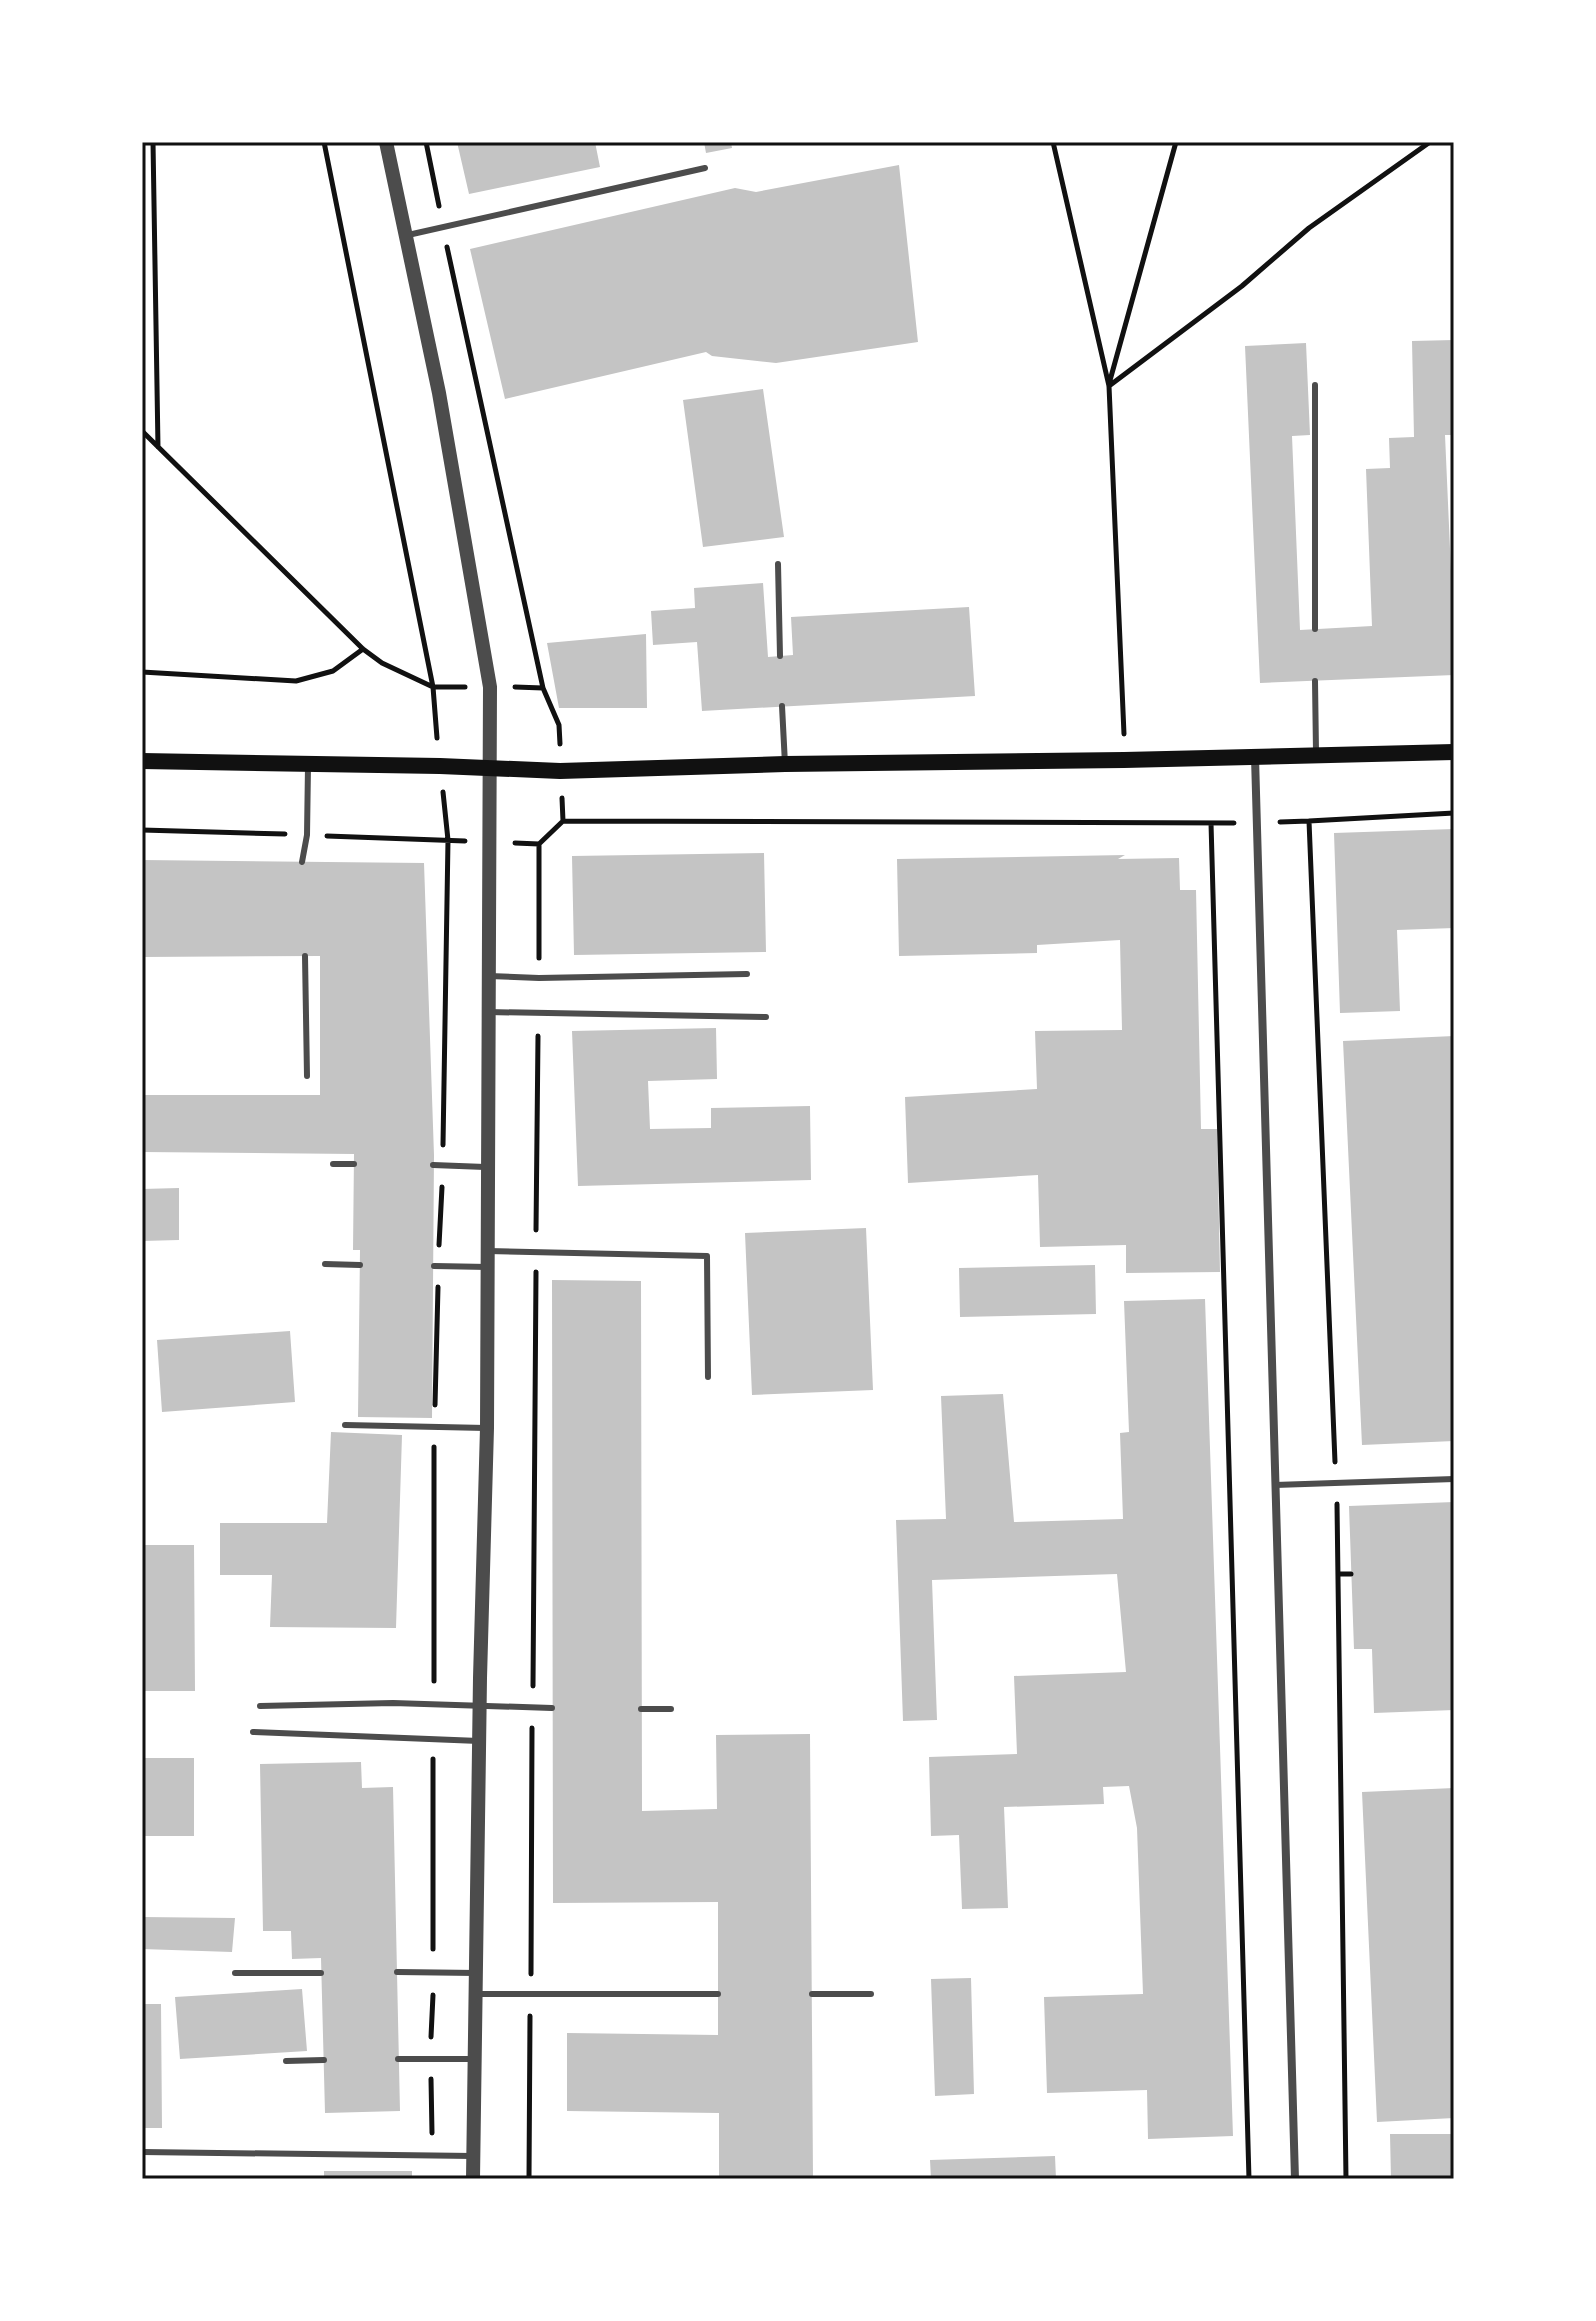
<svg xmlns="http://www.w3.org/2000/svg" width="1596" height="2321" font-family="'Work Sans',sans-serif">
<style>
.building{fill:#c4c4c4}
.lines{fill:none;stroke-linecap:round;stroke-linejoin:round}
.path{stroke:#111;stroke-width:5}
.service{stroke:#4c4c4c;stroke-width:6}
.minor{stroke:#4c4c4c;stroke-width:8}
.tertiary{stroke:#4c4c4c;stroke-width:14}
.secondary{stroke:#111;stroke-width:16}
.neatline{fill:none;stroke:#111;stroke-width:3}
</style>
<rect width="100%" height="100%" fill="#fff"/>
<path class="building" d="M 457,142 L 595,142 L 600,167 L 469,194 Z
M 704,142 L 731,142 L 732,148 L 706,153 Z
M 899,165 L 918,342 L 776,363 L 712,356 L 706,352 L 505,399 L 470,249 L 735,188 L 756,192 Z
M 1454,340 L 1454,435 L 1445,435 L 1452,594 L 1454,594 L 1454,675 L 1260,683 L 1245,346 L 1306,343 L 1310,435 L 1292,436 L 1300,630 L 1372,626 L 1366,469 L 1390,468 L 1389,438 L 1414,437 L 1412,341 Z
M 763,389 L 784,537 L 703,547 L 683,400 Z
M 763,583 L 768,657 L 793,655 L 791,617 L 969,607 L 975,696 L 702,711 L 697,642 L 653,645 L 651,611 L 695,608 L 694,588 Z
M 646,634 L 647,708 L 559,708 L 547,643 Z
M 1454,829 L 1454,928 L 1397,930 L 1400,1011 L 1340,1013 L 1334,833 Z
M 764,853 L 766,952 L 574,955 L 572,856 Z
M 1125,855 L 1118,859 L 1179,858 L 1180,890 L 1196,890 L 1201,1129 L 1217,1129 L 1220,1272 L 1126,1273 L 1126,1245 L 1040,1247 L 1038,1175 L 908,1183 L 905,1097 L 1037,1089 L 1035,1031 L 1122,1030 L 1120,940 L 1037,945 L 1037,953 L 899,956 L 897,859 Z
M 142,860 L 424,863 L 434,1155 L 432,1418 L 358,1417 L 360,1250 L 353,1250 L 354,1154 L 142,1152 L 142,1095 L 320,1095 L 320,956 L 142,957 Z
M 716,1028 L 717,1079 L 648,1081 L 650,1129 L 711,1128 L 711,1108 L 810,1106 L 811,1180 L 578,1186 L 572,1031 Z
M 1454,1036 L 1454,1441 L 1362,1445 L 1343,1041 Z
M 179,1188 L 179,1240 L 142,1241 L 142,1189 Z
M 866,1228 L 873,1390 L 752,1395 L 745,1233 Z
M 1095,1265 L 1096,1314 L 960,1317 L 959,1268 Z
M 552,1280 L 641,1281 L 642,1811 L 717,1809 L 716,1735 L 810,1734 L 813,2179 L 719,2179 L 719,2113 L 567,2111 L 567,2033 L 718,2035 L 718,1902 L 553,1903 Z
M 1205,1299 L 1233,2136 L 1148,2139 L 1147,2090 L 1047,2093 L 1044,1997 L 1143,1994 L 1137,1828 L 1129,1786 L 1103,1787 L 1104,1804 L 1004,1807 L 1008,1908 L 962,1909 L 959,1835 L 931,1836 L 929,1757 L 1017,1754 L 1014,1676 L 1126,1672 L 1117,1574 L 932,1580 L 937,1720 L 903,1721 L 896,1520 L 946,1519 L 941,1396 L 1003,1394 L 1014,1522 L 1123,1519 L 1120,1433 L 1129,1432 L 1124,1301 Z
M 290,1331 L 295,1402 L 162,1412 L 157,1340 Z
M 331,1432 L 402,1435 L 396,1628 L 270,1627 L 272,1575 L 220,1575 L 220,1523 L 327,1523 Z
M 1454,1502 L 1454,1710 L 1374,1713 L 1372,1649 L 1354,1649 L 1349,1506 Z
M 142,1545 L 194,1545 L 195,1691 L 142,1691 Z
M 142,1758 L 194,1758 L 194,1836 L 142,1836 Z
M 361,1762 L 362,1788 L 393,1787 L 400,2111 L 325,2113 L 321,1958 L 292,1959 L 291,1931 L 263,1931 L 260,1764 Z
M 1454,1788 L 1454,2118 L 1377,2122 L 1362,1792 Z
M 142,1917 L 235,1918 L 232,1952 L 142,1949 Z
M 971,1978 L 974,2094 L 935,2096 L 931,1979 Z
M 302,1989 L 307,2051 L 180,2059 L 175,1997 Z
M 142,2004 L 161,2004 L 162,2128 L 142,2128 Z
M 1390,2134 L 1454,2134 L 1454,2179 L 1391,2179 Z
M 1055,2156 L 1056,2179 L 931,2179 L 930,2160 Z
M 324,2171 L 412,2171 L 412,2179 L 324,2179 Z"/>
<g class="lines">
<path class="path" d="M 153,142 L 158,447
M 324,142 L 433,687 L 437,738
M 426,142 L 439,206
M 1053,142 L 1109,386 L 1124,734
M 447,247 L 543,688 L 559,725 L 560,744
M 1109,384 L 1176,142
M 1109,386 L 1242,286 L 1309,228 L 1430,142
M 142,431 L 363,649 L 382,663 L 433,687 L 465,687
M 142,672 L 296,681 L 333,671 L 363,649
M 515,687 L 543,688
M 443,792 L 448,840 L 443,1145
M 563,821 L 1234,823
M 1280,822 L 1309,821
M 1211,823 L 1249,2179
M 142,830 L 285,834
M 327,836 L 465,841
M 515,843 L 539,844
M 539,958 L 539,844 L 563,821 L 562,798
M 536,1230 L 538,1036
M 439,1245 L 442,1187
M 435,1405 L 438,1287
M 1335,1462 L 1309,821 L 1454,813
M 1337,1504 L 1346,2179
M 1338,1574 L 1351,1574
M 434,1681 L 434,1447
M 533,1686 L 536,1272
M 433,1949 L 433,1759
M 531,1974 L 532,1728
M 431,2037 L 433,1995
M 431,2079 L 432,2133
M 529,2179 L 530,2016"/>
<path class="service" d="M 408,235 L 705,168
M 778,564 L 780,656
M 1315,629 L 1315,385
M 1315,681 L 1316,752
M 782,706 L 785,764
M 302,862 L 307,835 L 308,766
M 305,956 L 307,1076
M 489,976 L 539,978 L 747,974
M 488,1012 L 766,1017
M 333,1164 L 354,1164
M 433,1165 L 485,1167
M 488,1251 L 707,1256 L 708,1377
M 325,1264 L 360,1265
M 434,1266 L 488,1267
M 345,1425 L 486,1428
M 1275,1485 L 1454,1479
M 260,1706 L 393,1703 L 552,1708
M 641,1709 L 671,1709
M 253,1732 L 479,1741
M 397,1972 L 476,1973
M 235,1973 L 321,1973
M 476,1994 L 718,1994
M 812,1994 L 871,1994
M 398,2059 L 475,2059
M 286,2061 L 324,2060
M 142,2152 L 473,2156"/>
<path class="minor" d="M 1255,757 L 1295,2179"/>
<path class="tertiary" d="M 386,142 L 439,393 L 490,687 L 487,1428 L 480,1678 L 473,2179"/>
<path class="secondary" d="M 142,761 L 440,766 L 560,771 L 785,764 L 1124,760 L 1454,752"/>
</g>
<rect width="1596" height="2321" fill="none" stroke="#ffffff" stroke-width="288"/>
<rect x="144" y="144" width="1308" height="2033" class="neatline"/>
</svg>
